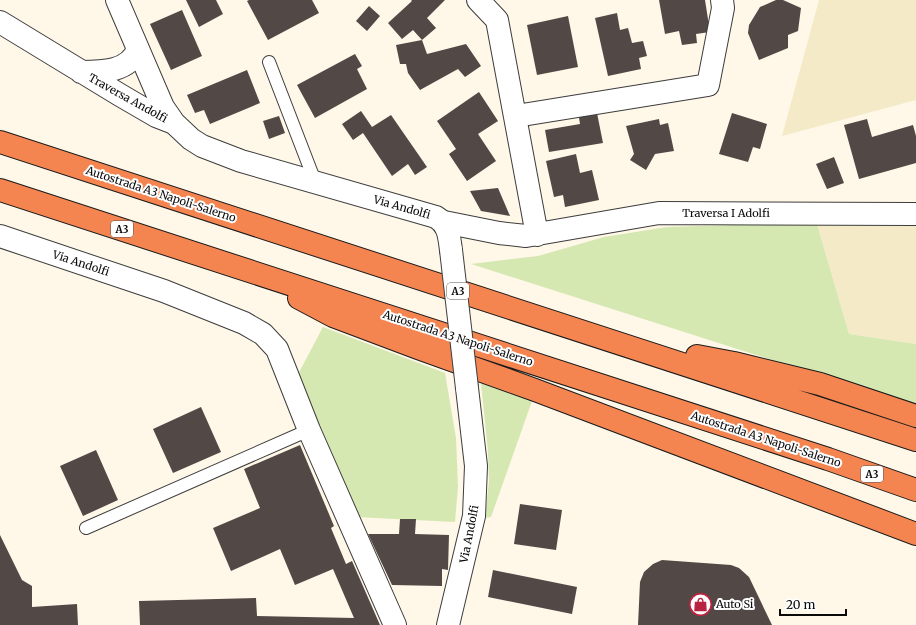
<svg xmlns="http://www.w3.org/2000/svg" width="916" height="625" font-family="Merriweather,serif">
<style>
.farmland{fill:#f4eac8}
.green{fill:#d5e8b2}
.building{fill:#524946}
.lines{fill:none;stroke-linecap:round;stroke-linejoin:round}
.service-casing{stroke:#3d3d3d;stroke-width:14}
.minor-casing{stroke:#3d3d3d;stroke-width:24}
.tertiary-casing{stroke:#3d3d3d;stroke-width:24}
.motorway-casing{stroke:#1b1b1b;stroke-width:24}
.service{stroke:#fff;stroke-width:12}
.minor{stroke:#fff;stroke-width:22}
.tertiary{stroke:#fff;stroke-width:22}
.motorway{stroke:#f48450;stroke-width:22}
.tertiary-bridge-casing{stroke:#3d3d3d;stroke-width:24;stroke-linecap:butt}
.tertiary-bridge{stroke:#fff;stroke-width:22}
.labels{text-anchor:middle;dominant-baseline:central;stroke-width:4;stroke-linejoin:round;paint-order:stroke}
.shield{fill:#fff;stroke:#545454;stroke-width:1}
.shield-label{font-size:10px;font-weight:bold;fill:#0a0a0a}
.street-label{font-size:11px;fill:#0a0a0a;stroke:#fff}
.poi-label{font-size:11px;fill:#0a0a0a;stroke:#fff;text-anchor:start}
</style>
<rect width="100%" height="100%" fill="#fff7e7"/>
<path class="farmland" d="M 819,0 L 916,0 L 916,100 L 782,136 Z
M 817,224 L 916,225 L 916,344 L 849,334 Z"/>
<path class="green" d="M 763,224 L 817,224 L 849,334 L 916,344 L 916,406 L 471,264 L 538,256 L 604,237 L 667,227 Z
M 323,327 L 445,373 L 456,438 L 458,486 L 455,522 L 356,517 L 295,380 Z
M 481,383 L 532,401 L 491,517 L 485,518 L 489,481 L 488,452 Z"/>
<path class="building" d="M 186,0 L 216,0 L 223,14 L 199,27 Z
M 249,0 L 312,0 L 319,13 L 268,40 L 247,1 Z
M 411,0 L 445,0 L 427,18 L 436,28 L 422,40 L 427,54 L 466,44 L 481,66 L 465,77 L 458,69 L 420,90 L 408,73 L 406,64 L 400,64 L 396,45 L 422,40 L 413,30 L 402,39 L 388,23 L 412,1 Z
M 659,0 L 705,0 L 710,32 L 696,34 L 697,43 L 682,45 L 679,31 L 665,34 Z
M 776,0 L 783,0 L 801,8 L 798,31 L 788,35 L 788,48 L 759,60 L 748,33 L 749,25 L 760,7 Z
M 369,6 L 380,16 L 367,31 L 356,21 Z
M 182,10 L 202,56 L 171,70 L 150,24 Z
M 617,13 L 620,30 L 628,28 L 632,43 L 643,41 L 647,56 L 639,58 L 641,69 L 608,76 L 595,18 Z
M 568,16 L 578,67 L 537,75 L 527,25 Z
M 355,54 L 362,66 L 357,69 L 367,89 L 315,118 L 297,85 Z
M 247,70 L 260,103 L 210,124 L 204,110 L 195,113 L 187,95 Z
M 479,92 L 498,121 L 478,134 L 496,161 L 467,181 L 449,154 L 456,149 L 437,121 Z
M 596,108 L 603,143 L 549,152 L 545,130 L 580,124 L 578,111 Z
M 361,111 L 372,127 L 391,115 L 427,167 L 415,175 L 408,164 L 392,176 L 363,133 L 353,140 L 342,124 Z
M 732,113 L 767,124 L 760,149 L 753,147 L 748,162 L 719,154 Z
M 279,116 L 285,133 L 269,139 L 263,121 Z
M 659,119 L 660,125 L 668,123 L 674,151 L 655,154 L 646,170 L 630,160 L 634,154 L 626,126 Z
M 867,119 L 872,137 L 913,125 L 916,136 L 916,163 L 859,179 L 844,125 Z
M 576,154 L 580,173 L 592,170 L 599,200 L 565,207 L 563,195 L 554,197 L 546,161 Z
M 834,157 L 844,183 L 827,189 L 816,164 Z
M 498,188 L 510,216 L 481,211 L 470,191 Z
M 201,407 L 221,452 L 173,473 L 153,429 Z
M 300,445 L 334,526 L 331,528 L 346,564 L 352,561 L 380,625 L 140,625 L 139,601 L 256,598 L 257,616 L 354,618 L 333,569 L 295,585 L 280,549 L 231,571 L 213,528 L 260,508 L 244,469 Z
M 96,450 L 118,500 L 83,516 L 60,466 Z
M 520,504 L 562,510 L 556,550 L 514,544 Z
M 400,519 L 416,519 L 415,534 L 449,535 L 448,570 L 442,569 L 442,586 L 392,585 L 368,534 L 399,534 Z
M 0,535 L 22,580 L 32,586 L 32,607 L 77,604 L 78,625 L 0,625 Z
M 662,560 L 731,565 L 739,568 L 749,577 L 772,625 L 638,625 L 640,582 L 644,572 L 653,564 Z
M 493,570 L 577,587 L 572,614 L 488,597 Z"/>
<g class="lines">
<defs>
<path id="service" d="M 269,62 L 316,184
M 86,528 L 309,430"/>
<path id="minor" d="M 478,0 L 497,20 L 537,235
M 516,116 L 708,85 L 723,8 L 722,0
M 444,222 L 499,233 L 526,236 L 659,213 L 916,214
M 0,236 L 164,291 L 244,323 L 263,334 L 277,349 L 309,430 L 395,625"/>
<path id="tertiary" d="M 117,0 L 163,107 L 174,123 L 191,139 L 202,146 L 241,161 L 436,217 C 449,225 449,236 451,250
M 0,22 L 120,95 L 156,116 L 174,123
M 81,72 C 102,72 129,72 138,49
M 448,625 L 474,516 L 476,466 L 467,388"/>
<path id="motorway" d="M 0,142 L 916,440
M 0,190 L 828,459 L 916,490
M 299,298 L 333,316 L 418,348 L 535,390 L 916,534
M 697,356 L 734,363 L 820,384 L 916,416"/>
</defs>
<use href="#service" class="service-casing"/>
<use href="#minor" class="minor-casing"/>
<use href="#tertiary" class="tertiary-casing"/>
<use href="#motorway" class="motorway-casing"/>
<use href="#service" class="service"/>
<use href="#minor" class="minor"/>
<use href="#tertiary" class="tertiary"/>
<use href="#motorway" class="motorway"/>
<defs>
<path id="tertiary-bridge" d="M 451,250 L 467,388"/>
</defs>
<use href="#tertiary-bridge" class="tertiary-bridge-casing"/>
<use href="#tertiary-bridge" class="tertiary-bridge"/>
</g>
<defs>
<symbol id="shop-ring" viewBox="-11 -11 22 22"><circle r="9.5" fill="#fff" stroke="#b82440" stroke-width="1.5"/><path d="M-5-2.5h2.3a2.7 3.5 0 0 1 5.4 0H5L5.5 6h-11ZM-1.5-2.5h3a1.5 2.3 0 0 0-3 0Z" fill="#b82440"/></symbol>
</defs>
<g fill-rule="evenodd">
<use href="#shop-ring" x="688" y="592" width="25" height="25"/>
</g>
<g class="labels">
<g class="shield">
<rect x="111" y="221" width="22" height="16" rx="3"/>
<rect x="447" y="283" width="22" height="16" rx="3"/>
<rect x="861" y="466" width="22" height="16" rx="3"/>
</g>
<g class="shield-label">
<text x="122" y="229">A3</text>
<text x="458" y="291">A3</text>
<text x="872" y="474">A3</text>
</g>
<g class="street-label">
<text transform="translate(128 98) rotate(29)">Traversa Andolfi</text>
<text transform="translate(161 194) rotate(18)">Autostrada A3 Napoli-Salerno</text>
<text transform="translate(402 207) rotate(16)">Via Andolfi</text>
<text x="726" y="213">Traversa I Adolfi</text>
<text transform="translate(81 263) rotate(18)">Via Andolfi</text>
<text transform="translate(458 338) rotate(18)">Autostrada A3 Napoli-Salerno</text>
<text transform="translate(766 439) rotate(18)">Autostrada A3 Napoli-Salerno</text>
<text transform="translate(469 534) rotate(-79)">Via Andolfi</text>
</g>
<g class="poi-label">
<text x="716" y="604">Auto Si</text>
</g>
</g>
<path d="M780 609v6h66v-6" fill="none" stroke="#0a0a0a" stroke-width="2"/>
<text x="786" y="609" font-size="12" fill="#0a0a0a" stroke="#ffffff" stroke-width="3" paint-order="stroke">20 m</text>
</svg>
